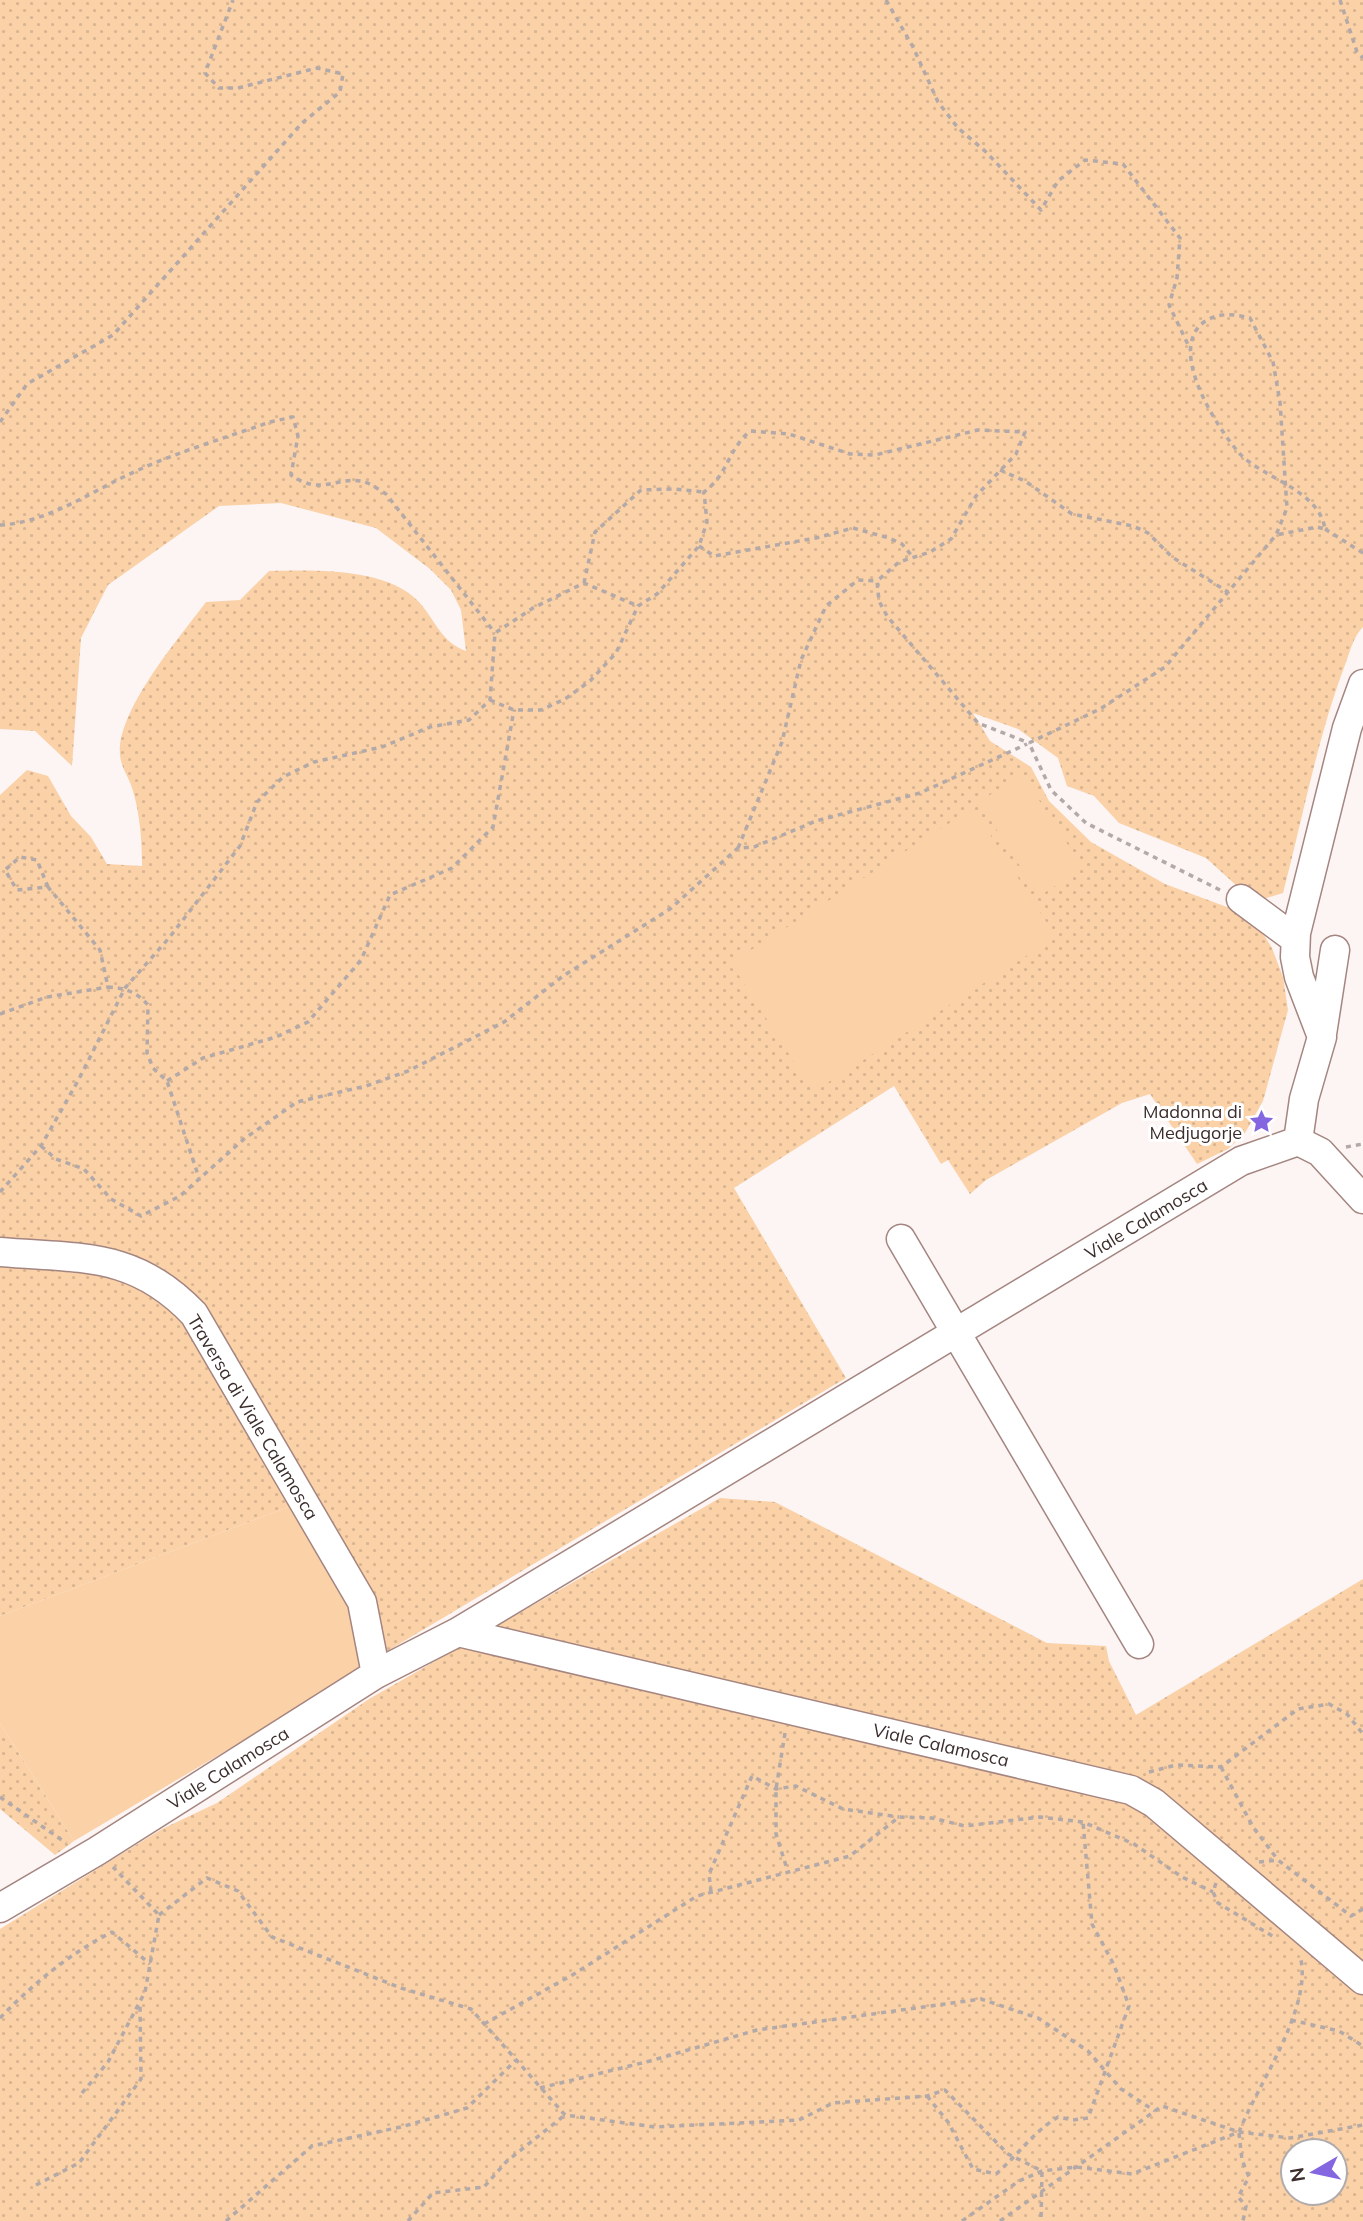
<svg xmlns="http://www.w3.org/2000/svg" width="1363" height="2221" font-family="Mulish,sans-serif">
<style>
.grass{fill:url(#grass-dots);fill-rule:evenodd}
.green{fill:#fbd1a7}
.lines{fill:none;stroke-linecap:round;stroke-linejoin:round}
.minor-casing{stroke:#a48580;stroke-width:31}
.path{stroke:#b3a9a8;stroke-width:3.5;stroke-dasharray:5 5;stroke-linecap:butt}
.minor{stroke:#fff;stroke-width:28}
.labels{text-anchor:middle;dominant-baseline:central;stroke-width:6;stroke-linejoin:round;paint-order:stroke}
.poi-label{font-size:18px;fill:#3b2e2c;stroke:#fff;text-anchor:end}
.street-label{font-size:18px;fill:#3b2e2c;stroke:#fff}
</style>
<defs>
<pattern id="grass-dots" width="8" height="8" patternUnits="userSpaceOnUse" patternTransform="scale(1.75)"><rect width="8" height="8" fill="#fbd1a7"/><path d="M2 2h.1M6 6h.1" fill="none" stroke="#d8b490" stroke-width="1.8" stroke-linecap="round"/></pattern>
</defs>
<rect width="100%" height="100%" fill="#fcf5f4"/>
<path class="grass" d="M 0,0 L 1363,0 L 1363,627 C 1353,637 1350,652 1345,665 C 1317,739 1303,817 1283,893 L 1260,900 L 1238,887 L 1206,858 L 1119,823 L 1094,796 L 1067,786 L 1058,758 L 1018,729 L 973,713 L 990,741 L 1031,767 L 1049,801 L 1091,842 L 1165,884 L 1235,910 L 1262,932 L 1272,948 L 1283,977 L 1288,1010 L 1263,1101 L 1245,1133 L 1228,1149 L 1197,1164 L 1150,1094 L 1122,1103 L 986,1180 L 970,1194 L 948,1160 L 941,1164 L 894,1086 L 734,1188 L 846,1378 L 389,1650 L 362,1670 L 294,1505 L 0,1616 L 0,795 L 27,770 L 48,776 L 71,816 L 91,837 L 107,864 L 142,866 C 142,841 140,815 133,791 C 130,779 121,768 120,755 C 116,711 180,637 206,602 L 240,600 L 269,571 C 312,570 387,567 419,602 C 436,621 441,642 466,651 L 461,610 L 451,590 L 430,569 L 376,528 L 281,503 L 219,506 L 108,585 L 81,638 L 72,766 L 35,731 L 0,729 Z
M 720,1498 L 775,1502 L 1047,1643 L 1106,1646 L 1109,1661 L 1136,1715 L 1363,1579 L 1363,2221 L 0,2221 L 0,1929 L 162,1829 L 217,1803 L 369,1699 ZM 1293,2151 L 1335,2151 L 1335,2193 L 1293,2193 Z
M 0,1723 L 74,1841 L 55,1855 L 0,1809 Z"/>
<path class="green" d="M 1022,774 L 1083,868 L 1039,896 L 979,802 Z
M 973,808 L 1056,937 L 813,1092 L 731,963 Z
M 294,1505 L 349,1605 L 362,1670 L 74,1841 L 0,1723 L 0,1616 Z"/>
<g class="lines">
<defs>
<path id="minor" d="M 1241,899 L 1295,939
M 1322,1034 L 1335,950
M 1298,1141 L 1304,1099 L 1322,1037 L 1299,977 L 1295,957 L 1296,933 L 1347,728 L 1363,684
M 901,1239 L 1139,1644
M 0,1252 C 81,1259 134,1251 194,1314 L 362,1602 L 376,1674
M 458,1632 L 1131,1790 L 1154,1803 L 1363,1980
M 0,1908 L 97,1851 L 376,1674 L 458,1632 L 1241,1161 L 1298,1141 L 1320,1152 L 1363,1199"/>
</defs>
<use href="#minor" class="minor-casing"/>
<path class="path" d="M 886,0 L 913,47 L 938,102 L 958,128 L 986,152 L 1041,210 L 1058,181 L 1085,160 L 1123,164 L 1180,238 L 1177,278 L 1169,305 L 1191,351
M 1340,0 L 1357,52 L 1363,58
M 0,422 L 27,384 L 113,335 L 302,123 L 340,92 L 343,74 L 317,68 L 238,88 L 219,88 L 205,73 L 233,0
M 1000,470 L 1025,481 L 1072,514 L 1133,526 L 1148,533 L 1172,557 L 1228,592
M 0,525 C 47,523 92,491 134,472 C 177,452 225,438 270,422 L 293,417 L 298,436 L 291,475 C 321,496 335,477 361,481 C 369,482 379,490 386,494 L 495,633
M 1325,529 L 1363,553
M 699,546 L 714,556 L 816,538 L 853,528 L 889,538 L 902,544 L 912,556
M 584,583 L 595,532 L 641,490 L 673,489 L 703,492
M 490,700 L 514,710 L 541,710 L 565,699 L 590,681 L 616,653 L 638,606 L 657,594 L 699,546 L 707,522 L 704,492 C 730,472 726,452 750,431 L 789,434 L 850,454 L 875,455 L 978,430 L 1025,432 L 1016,454 L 976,496 L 951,539 L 930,552 L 899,562 L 877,581 L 879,601 L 887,616 L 978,723 L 1029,743
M 738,848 L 782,742 L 801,660 L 826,606 L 858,580 L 877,581
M 48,887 L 37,860 L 20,857 L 5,870 L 17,890 L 48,887 L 100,950 L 108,987 C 125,988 137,992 148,1005 L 147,1053 L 153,1068 L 167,1081 L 199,1178
M 1220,890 L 1086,823 L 1051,790 L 1029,743 L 1100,709 L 1165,667 L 1276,535 L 1287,508 L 1280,402 L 1273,362 L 1250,318 C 1235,314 1218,312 1204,322 C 1166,350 1218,429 1240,454 C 1263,478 1319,490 1325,529 L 1317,527 L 1276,535
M 0,1014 L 47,997 L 108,987
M 167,1081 L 203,1058 L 276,1037 L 308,1022 L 361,960 L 390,895 L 452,868 L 493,827 L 514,710
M 41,1146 L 56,1159 L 84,1169 L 111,1199 L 141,1216 L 180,1196 L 244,1139 L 297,1102 L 366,1086 L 408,1071 L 504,1022 L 563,976 L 670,909 L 738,848 L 754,847 L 816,821 L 920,793 L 1027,744
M 1346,1147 L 1363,1144
M 0,1192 L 41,1146 L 79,1079 L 125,988 L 169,938 L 240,846 L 257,802 L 283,777 L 314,762 L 382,747 L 430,727 L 469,720 L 490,700 L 495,633 L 533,608 L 584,583 L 638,606
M 785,1733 L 776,1789 L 776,1834 L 788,1872
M 1221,1767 L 1253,1827 L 1278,1860
M 1149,1772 L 1176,1765 L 1221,1767 L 1298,1709 L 1329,1704 L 1347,1714 L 1363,1734
M 0,1797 L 66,1843
M 1259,1862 L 1278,1860 L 1351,1916 L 1363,1909
M 1216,1883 L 1213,1892 L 1218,1903 L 1274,1937
M 711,1892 L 709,1874 L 752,1776 L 776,1789 L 796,1786 L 843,1809 L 899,1817
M 159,1915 L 207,1878 L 238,1891 L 272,1937 L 401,1988 L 471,2009 L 565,2115 L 655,2127 L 799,2120 L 833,2103 L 927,2096 L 945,2090 L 1008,2154 L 1042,2171 L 1041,2221
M 0,2018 C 34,1983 69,1954 112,1932 L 150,1964
M 1291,2020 L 1339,2031 L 1363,2046
M 484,2024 L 574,1974 L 697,1896 L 850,1856 L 899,1817 L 932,1818 L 965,1826 L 1040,1817 L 1083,1822 L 1134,1844 L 1182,1877 L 1213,1892
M 540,2088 L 650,2061 L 757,2030 L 981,1999 L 1038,2018 L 1088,2051 L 1121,2089 L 1155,2111
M 82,2093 L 108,2062 L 145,1992 L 159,1915 L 113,1867
M 927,2096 L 948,2122 L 973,2169 L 996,2174 C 1018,2155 1033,2132 1058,2117 L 1073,2120 L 1088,2118 L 1129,2006 L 1114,1965 L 1092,1924 L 1083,1822
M 1239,2133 L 1242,2160 L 1249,2177 L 1238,2197 L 1246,2206 L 1243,2221
M 36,2185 L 79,2163 L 141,2079 L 140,2004
M 226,2221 L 312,2146 L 401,2127 L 467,2108 L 516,2060
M 408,2221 L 433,2193 L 484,2187 L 507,2161 L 565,2115
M 962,2221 L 1019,2181 L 1042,2171 L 1076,2167 L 1132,2174 L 1239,2132 L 1290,2138 L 1363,2125
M 1000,2221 L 1162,2106 L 1239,2132 C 1257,2086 1311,2010 1301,1960"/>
<use href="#minor" class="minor"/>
</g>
<defs>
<symbol id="sight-bare" viewBox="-9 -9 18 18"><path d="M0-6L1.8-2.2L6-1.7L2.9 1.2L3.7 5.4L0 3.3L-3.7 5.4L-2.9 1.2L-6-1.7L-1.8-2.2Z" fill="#8566e1" stroke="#fff" stroke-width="2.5" paint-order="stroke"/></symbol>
</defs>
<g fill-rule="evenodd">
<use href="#sight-bare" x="1244" y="1104" width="35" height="35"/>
</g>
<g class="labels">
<g class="poi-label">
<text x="1242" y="1111">Madonna di<tspan x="1242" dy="21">Medjugorje</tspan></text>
</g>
<g class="street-label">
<text transform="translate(1146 1219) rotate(-31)">Viale Calamosca</text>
<text transform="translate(253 1417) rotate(59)">Traversa di Viale Calamosca</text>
<text transform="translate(941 1745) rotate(13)">Viale Calamosca</text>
<text transform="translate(228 1768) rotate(-32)">Viale Calamosca</text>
</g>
</g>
<g transform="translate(1314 2172) rotate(261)"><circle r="33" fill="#ffffff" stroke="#b1abab" stroke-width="2"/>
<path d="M0-5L12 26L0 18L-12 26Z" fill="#8566e1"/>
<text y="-10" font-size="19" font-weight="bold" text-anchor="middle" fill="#3b2e2c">N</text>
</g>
</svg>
